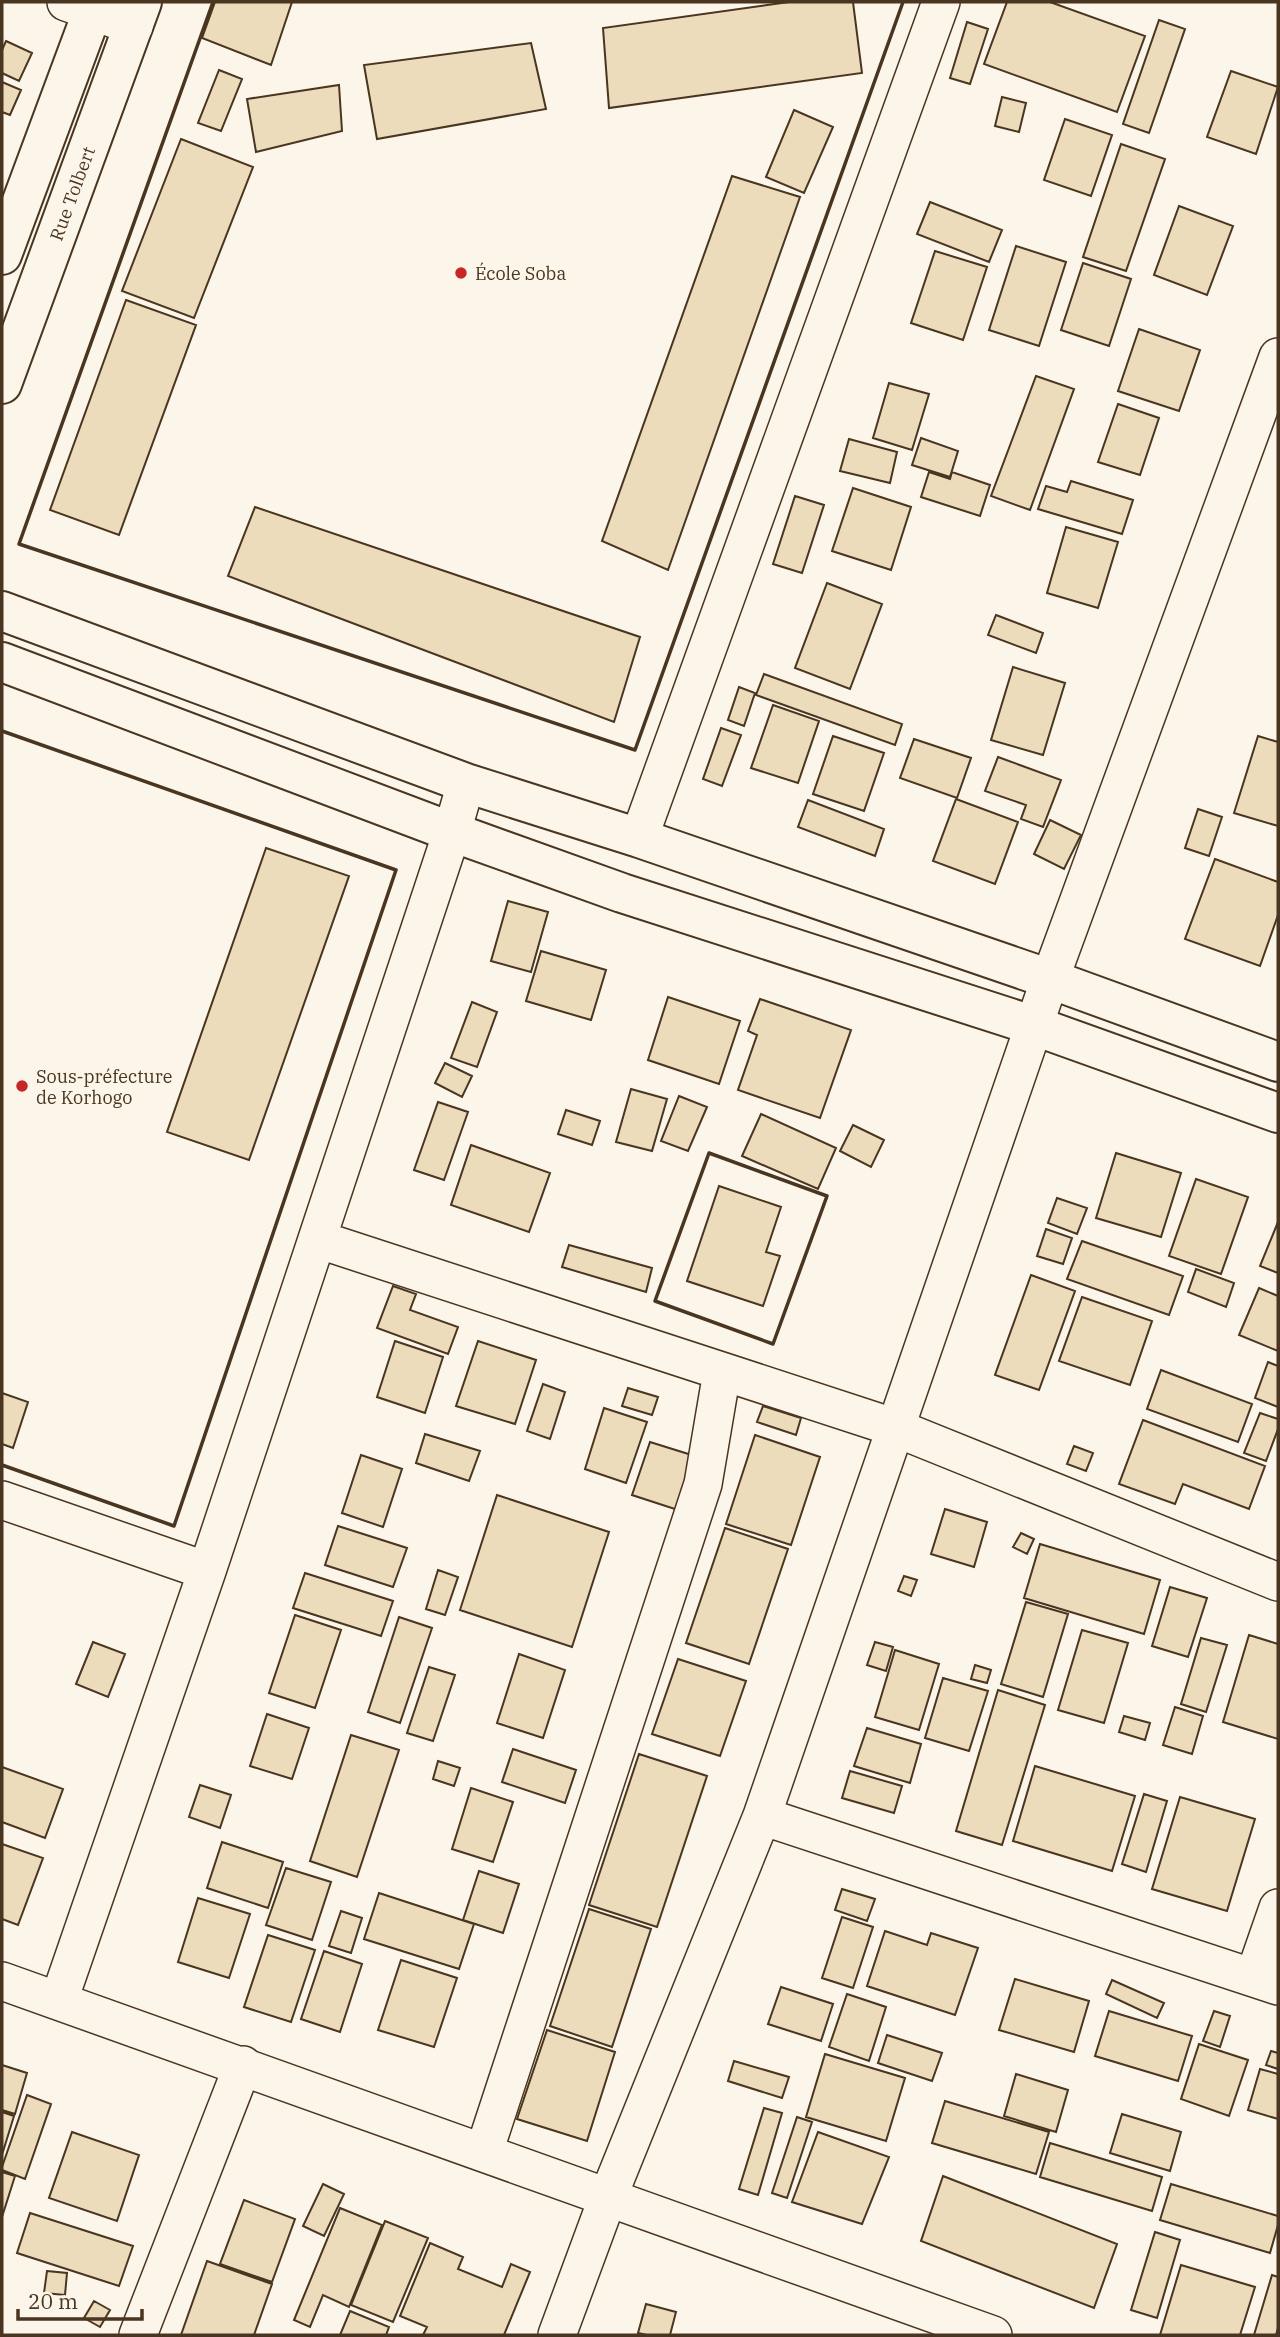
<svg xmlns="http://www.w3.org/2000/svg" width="1280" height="2337" font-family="'IBM Plex Serif',serif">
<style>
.building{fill:#ecdcbc;stroke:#4a3520;stroke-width:2}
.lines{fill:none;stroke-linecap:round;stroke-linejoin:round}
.minor-casing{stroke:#4a3520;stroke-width:40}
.tertiary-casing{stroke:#4a3520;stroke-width:42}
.minor{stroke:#fbf6e9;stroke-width:37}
.tertiary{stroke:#fbf6e9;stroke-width:38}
.wall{stroke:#4a3520;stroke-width:3.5}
.poi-dot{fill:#c62828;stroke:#fbf6e9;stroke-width:2.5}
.labels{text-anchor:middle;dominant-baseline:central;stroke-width:5;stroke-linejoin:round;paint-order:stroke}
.street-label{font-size:18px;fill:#4a3520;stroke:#fbf6e9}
.poi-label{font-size:18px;fill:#4a3520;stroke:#fbf6e9;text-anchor:start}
</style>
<rect width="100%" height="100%" fill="#fbf6e9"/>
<path class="building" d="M 215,2 L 292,2 L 271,65 L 202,38 Z
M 789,2 L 853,2 L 862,73 L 609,108 L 603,28 Z
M 1007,2 L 1050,2 L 1145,36 L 1117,112 L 984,64 Z
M 1159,20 L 1185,29 L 1149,133 L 1123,124 Z
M 967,22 L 988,29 L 970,84 L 950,78 Z
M 6,41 L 32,53 L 19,81 L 2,73 L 2,50 Z
M 531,43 L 546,109 L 377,139 L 364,65 Z
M 219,70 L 242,79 L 221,131 L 198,123 Z
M 1231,71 L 1278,87 L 1256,154 L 1207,137 Z
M 2,82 L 21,90 L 10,115 L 2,112 Z
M 339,85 L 342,131 L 256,152 L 247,99 Z
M 1002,97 L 1026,103 L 1019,132 L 995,126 Z
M 794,110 L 833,127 L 804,193 L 766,177 Z
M 1065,119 L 1112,135 L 1091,196 L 1044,180 Z
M 181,139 L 253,167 L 194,318 L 122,291 Z
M 1121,144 L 1165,159 L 1126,271 L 1083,257 Z
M 732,176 L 800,197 L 668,570 L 602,541 Z
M 930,202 L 1002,230 L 989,262 L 917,234 Z
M 1179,206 L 1233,226 L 1207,295 L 1154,275 Z
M 1016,246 L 1066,262 L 1039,346 L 989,330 Z
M 935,251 L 987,267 L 963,340 L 911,323 Z
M 1083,263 L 1131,279 L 1109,346 L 1061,330 Z
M 126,300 L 196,325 L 119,535 L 50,510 Z
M 1139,329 L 1200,350 L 1179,411 L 1118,391 Z
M 1036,376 L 1074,389 L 1030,510 L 991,496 Z
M 889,383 L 929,394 L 912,450 L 873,438 Z
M 1118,404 L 1159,418 L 1140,475 L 1098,462 Z
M 921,438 L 958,451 L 950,477 L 912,465 Z
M 849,439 L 897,452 L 890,483 L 840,471 Z
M 929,472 L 950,479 L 952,472 L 990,485 L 980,516 L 921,497 Z
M 1071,481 L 1133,500 L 1122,534 L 1038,509 L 1046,486 L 1067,492 Z
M 853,488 L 911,507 L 891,570 L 832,551 Z
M 795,496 L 824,505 L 802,573 L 773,564 Z
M 255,507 L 640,637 L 614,722 L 228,576 Z
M 1066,527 L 1118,542 L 1098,608 L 1047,593 Z
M 827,583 L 882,604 L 850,689 L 795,668 Z
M 996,615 L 1043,633 L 1036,653 L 988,635 Z
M 1013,667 L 1065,683 L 1043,755 L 991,740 Z
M 764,674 L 902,724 L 895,745 L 756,695 Z
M 739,687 L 755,693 L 744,726 L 728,720 Z
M 773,705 L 819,721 L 798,783 L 751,768 Z
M 721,728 L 741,735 L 722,786 L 703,779 Z
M 833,736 L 884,753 L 864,811 L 813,794 Z
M 1258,736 L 1278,742 L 1278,826 L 1234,813 Z
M 914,739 L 971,758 L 957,798 L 900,778 Z
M 998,757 L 1061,780 L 1043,827 L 1021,819 L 1026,805 L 985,791 Z
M 956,799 L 1018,822 L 995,884 L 933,861 Z
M 808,800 L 884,829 L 875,856 L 798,827 Z
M 1198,809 L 1222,817 L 1209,856 L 1185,848 Z
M 1050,820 L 1081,835 L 1064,869 L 1034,854 Z
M 266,848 L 349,876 L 249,1160 L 167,1132 Z
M 1215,859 L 1278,882 L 1278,915 L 1260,966 L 1185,939 Z
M 508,901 L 548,912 L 531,972 L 491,961 Z
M 541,951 L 606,970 L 591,1020 L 526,1001 Z
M 668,997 L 740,1021 L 719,1084 L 648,1060 Z
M 760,999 L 851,1030 L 820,1118 L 738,1090 L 757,1035 L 748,1031 Z
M 472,1002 L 497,1012 L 477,1067 L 451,1058 Z
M 445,1063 L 472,1076 L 462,1097 L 435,1083 Z
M 631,1089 L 667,1099 L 652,1151 L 616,1142 Z
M 679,1096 L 707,1107 L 688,1151 L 661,1141 Z
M 438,1102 L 468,1112 L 444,1180 L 414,1170 Z
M 566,1110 L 600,1121 L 592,1145 L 558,1134 Z
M 761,1114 L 836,1148 L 818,1189 L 742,1156 Z
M 853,1125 L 884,1140 L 871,1167 L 840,1151 Z
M 471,1145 L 550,1173 L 529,1232 L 451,1205 Z
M 1116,1153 L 1181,1173 L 1161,1237 L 1096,1218 Z
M 1196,1179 L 1248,1197 L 1221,1274 L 1169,1256 Z
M 719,1186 L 781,1207 L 766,1252 L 780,1256 L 763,1306 L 687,1281 Z
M 1057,1198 L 1087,1208 L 1077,1234 L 1048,1223 Z
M 1278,1222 L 1278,1273 L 1260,1266 Z
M 1046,1229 L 1072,1238 L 1063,1264 L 1037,1256 Z
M 1082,1241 L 1183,1276 L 1169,1315 L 1067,1279 Z
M 569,1245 L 652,1268 L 646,1292 L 562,1267 Z
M 1196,1269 L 1234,1283 L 1226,1307 L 1188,1292 Z
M 1031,1275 L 1075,1291 L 1039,1390 L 995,1375 Z
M 393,1286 L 416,1294 L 410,1310 L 458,1327 L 448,1354 L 377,1328 Z
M 1259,1288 L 1278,1296 L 1278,1351 L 1239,1335 Z
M 1082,1297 L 1152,1321 L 1130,1385 L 1059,1361 Z
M 395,1341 L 443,1357 L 425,1413 L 377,1397 Z
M 478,1341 L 536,1360 L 515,1424 L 456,1406 Z
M 1268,1362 L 1278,1366 L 1278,1407 L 1255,1398 Z
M 1161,1370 L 1252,1404 L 1238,1442 L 1147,1409 Z
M 543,1384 L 565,1392 L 550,1439 L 527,1431 Z
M 628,1388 L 658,1397 L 652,1415 L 622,1406 Z
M 2,1393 L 28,1402 L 13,1448 L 2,1444 Z
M 763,1406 L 801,1418 L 796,1435 L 757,1422 Z
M 604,1408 L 647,1422 L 626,1483 L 585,1469 Z
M 1260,1413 L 1278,1419 L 1278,1429 L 1266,1461 L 1244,1453 Z
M 1143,1420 L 1265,1466 L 1249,1509 L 1183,1484 L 1175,1504 L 1119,1484 Z
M 425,1434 L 480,1451 L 469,1481 L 416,1463 Z
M 755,1435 L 820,1457 L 791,1545 L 726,1524 Z
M 650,1442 L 698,1457 L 681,1511 L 632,1495 Z
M 1074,1446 L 1093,1453 L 1086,1471 L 1067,1464 Z
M 361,1455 L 402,1469 L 383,1527 L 342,1513 Z
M 497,1495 L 609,1532 L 572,1647 L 460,1610 Z
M 945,1509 L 987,1522 L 974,1567 L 931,1554 Z
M 338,1526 L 407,1548 L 393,1587 L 325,1565 Z
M 725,1528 L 788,1549 L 749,1664 L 686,1643 Z
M 1021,1533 L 1034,1539 L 1027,1554 L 1013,1547 Z
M 1040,1544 L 1160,1580 L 1144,1634 L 1024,1598 Z
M 438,1570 L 458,1577 L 445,1615 L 426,1609 Z
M 305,1573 L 393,1601 L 381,1636 L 293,1608 Z
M 904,1576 L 917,1580 L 911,1596 L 898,1591 Z
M 1170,1587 L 1207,1598 L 1188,1657 L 1152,1646 Z
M 1026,1602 L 1068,1614 L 1043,1697 L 1001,1684 Z
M 295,1615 L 341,1630 L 315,1708 L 269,1693 Z
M 399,1617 L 432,1628 L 400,1723 L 368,1712 Z
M 1082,1630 L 1128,1643 L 1104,1723 L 1058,1710 Z
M 1249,1635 L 1278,1644 L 1278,1739 L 1223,1722 Z
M 1201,1638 L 1227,1645 L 1206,1712 L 1181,1704 Z
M 93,1642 L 125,1654 L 108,1697 L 76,1684 Z
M 875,1642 L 893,1647 L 886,1671 L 867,1665 Z
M 895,1650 L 939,1664 L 919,1730 L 875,1717 Z
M 519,1654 L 565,1670 L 543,1738 L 497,1723 Z
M 678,1659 L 746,1681 L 720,1756 L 652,1734 Z
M 975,1665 L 991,1670 L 987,1683 L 971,1679 Z
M 429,1667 L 455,1675 L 433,1741 L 407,1733 Z
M 943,1678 L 988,1691 L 969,1751 L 925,1738 Z
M 998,1690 L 1045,1705 L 1002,1845 L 956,1831 Z
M 1175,1707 L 1203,1716 L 1192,1754 L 1163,1745 Z
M 267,1714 L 309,1728 L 292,1779 L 250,1766 Z
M 1124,1716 L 1150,1723 L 1145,1740 L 1119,1732 Z
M 867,1728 L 921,1744 L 910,1783 L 854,1766 Z
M 351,1735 L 399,1750 L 357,1877 L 310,1861 Z
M 513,1749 L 576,1770 L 565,1803 L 502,1782 Z
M 639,1754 L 707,1776 L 657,1927 L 589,1905 Z
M 438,1761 L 460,1768 L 454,1786 L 433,1779 Z
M 1035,1766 L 1135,1796 L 1112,1871 L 1013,1841 Z
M 2,1767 L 63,1789 L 45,1838 L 2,1822 Z
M 850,1771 L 902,1786 L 894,1813 L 842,1798 Z
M 200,1785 L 231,1795 L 220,1828 L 189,1817 Z
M 471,1788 L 513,1802 L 493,1862 L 452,1849 Z
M 1144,1794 L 1167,1801 L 1146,1872 L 1122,1864 Z
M 1180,1797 L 1255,1819 L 1227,1911 L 1152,1889 Z
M 222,1842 L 283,1862 L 268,1908 L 207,1888 Z
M 2,1844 L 43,1858 L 18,1925 L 2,1919 Z
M 286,1868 L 331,1882 L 312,1940 L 266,1925 Z
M 479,1871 L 519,1884 L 503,1933 L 463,1920 Z
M 842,1889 L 875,1899 L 867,1921 L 835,1910 Z
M 379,1893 L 474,1924 L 459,1969 L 364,1939 Z
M 198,1898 L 250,1914 L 229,1978 L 178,1962 Z
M 589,1909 L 651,1929 L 612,2047 L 550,2026 Z
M 341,1911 L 362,1918 L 351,1953 L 329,1946 Z
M 842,1917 L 873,1927 L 853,1988 L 822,1978 Z
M 885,1931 L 927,1945 L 931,1933 L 978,1948 L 955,2015 L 867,1986 Z
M 268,1935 L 315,1950 L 291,2022 L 244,2007 Z
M 324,1951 L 362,1964 L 340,2032 L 301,2019 Z
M 401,1960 L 457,1978 L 434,2047 L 378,2030 Z
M 1015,1979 L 1089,2001 L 1074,2052 L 999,2030 Z
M 1112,1980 L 1164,2003 L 1157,2018 L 1106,1994 Z
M 781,1987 L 833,2004 L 821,2041 L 768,2024 Z
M 847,1994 L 886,2007 L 869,2061 L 829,2047 Z
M 1109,2011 L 1192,2036 L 1178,2081 L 1095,2056 Z
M 1214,2011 L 1230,2016 L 1220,2047 L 1203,2041 Z
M 547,2030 L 615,2052 L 587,2141 L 517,2119 Z
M 887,2035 L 942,2053 L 932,2081 L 878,2063 Z
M 1199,2044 L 1248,2060 L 1229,2116 L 1181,2099 Z
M 1271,2051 L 1278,2053 L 1278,2069 L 1266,2065 Z
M 825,2054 L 905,2078 L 886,2141 L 806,2117 Z
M 734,2061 L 789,2077 L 782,2098 L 728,2081 Z
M 2,2065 L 27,2073 L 15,2114 L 2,2110 Z
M 1260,2069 L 1278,2074 L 1278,2119 L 1248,2110 Z
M 1016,2074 L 1068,2090 L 1056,2132 L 1004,2116 Z
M 27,2095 L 51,2104 L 25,2179 L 2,2170 L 2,2167 Z
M 945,2101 L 1049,2132 L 1036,2174 L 932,2143 Z
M 764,2108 L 782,2113 L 758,2195 L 739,2189 Z
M 2,2112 L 14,2116 L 2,2155 Z
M 1122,2114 L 1181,2132 L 1170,2171 L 1110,2153 Z
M 797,2117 L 812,2122 L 787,2198 L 772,2193 Z
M 72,2132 L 139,2155 L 117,2221 L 49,2198 Z
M 818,2132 L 889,2157 L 862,2224 L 792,2202 Z
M 1050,2143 L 1162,2177 L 1152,2211 L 1040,2177 Z
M 2,2172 L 15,2176 L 2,2217 Z
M 943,2176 L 1117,2244 L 1094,2308 L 921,2241 Z
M 323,2184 L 344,2194 L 324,2236 L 303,2226 Z
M 1171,2184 L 1278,2216 L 1278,2225 L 1270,2253 L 1160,2220 Z
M 244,2200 L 295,2219 L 272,2282 L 220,2264 Z
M 340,2208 L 382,2225 L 349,2307 L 323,2295 L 310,2327 L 294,2320 Z
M 30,2213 L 133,2246 L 119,2286 L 17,2253 Z
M 385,2221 L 428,2238 L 393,2322 L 351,2305 Z
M 1155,2232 L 1180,2240 L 1157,2318 L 1131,2310 Z
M 430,2243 L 463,2257 L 458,2269 L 502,2287 L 511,2264 L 530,2272 L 504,2335 L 423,2335 L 427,2327 L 400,2316 Z
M 207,2261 L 272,2284 L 254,2335 L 181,2335 Z
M 1181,2265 L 1255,2287 L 1240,2335 L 1160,2335 Z
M 47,2271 L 67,2273 L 65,2295 L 44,2293 Z
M 1272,2275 L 1278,2277 L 1278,2328 L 1276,2335 L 1254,2335 Z
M 94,2301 L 110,2310 L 100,2327 L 84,2318 Z
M 646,2304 L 676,2312 L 670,2335 L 647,2335 L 638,2333 Z
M 350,2311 L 389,2327 L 386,2335 L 340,2335 Z"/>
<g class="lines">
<defs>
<path id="minor" d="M 66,2 L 134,26
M 639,838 L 941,2
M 317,1239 L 896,1428 L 1278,1582
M 2,1500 L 207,1571
M 762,1816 L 1278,1986
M 1254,1977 L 1278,1908
M 2,1981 L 993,2335
M 59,2000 L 207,1571 L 452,832 L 466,783
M 484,2152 L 703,1484 L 722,1372
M 138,2335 L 243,2065
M 557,2335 L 608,2197 L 762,1816 L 1050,979 L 1278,357"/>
<g id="tertiary">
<path d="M 2,255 L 96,2"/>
<path id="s1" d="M 2,384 L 142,2"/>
<path d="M 2,611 L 466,783 L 639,838 L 1050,979 L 1278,1062"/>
<path d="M 2,662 L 452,832 L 622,893 L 1035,1026 L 1278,1113"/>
</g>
</defs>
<use href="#minor" class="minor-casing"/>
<use href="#tertiary" class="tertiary-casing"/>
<use href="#minor" class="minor"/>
<use href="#tertiary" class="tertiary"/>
<path class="wall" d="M 213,2 L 19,544 L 635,750 L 903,2
M 2,731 L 396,870 L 174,1526 L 2,1465
M 709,1153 L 827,1196 L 773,1344 L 655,1301 Z"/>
</g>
<g class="poi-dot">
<circle cx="461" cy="273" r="7"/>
<circle cx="22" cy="1086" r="7"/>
</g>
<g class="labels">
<g class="street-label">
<text stroke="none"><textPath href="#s1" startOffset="203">Rue Tolbert</textPath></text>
</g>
<g class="poi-label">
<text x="475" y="273">École Soba</text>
<text x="36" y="1076">Sous-préfecture<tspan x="36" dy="21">de Korhogo</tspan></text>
</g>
</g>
<rect width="1280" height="2337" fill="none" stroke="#4a3520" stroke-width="7"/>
<path d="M18 2309v10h124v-10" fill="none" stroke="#4a3520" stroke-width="3.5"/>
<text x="28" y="2309" font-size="21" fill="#4a3520" stroke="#fbf6e9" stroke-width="5" paint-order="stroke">20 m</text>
</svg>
